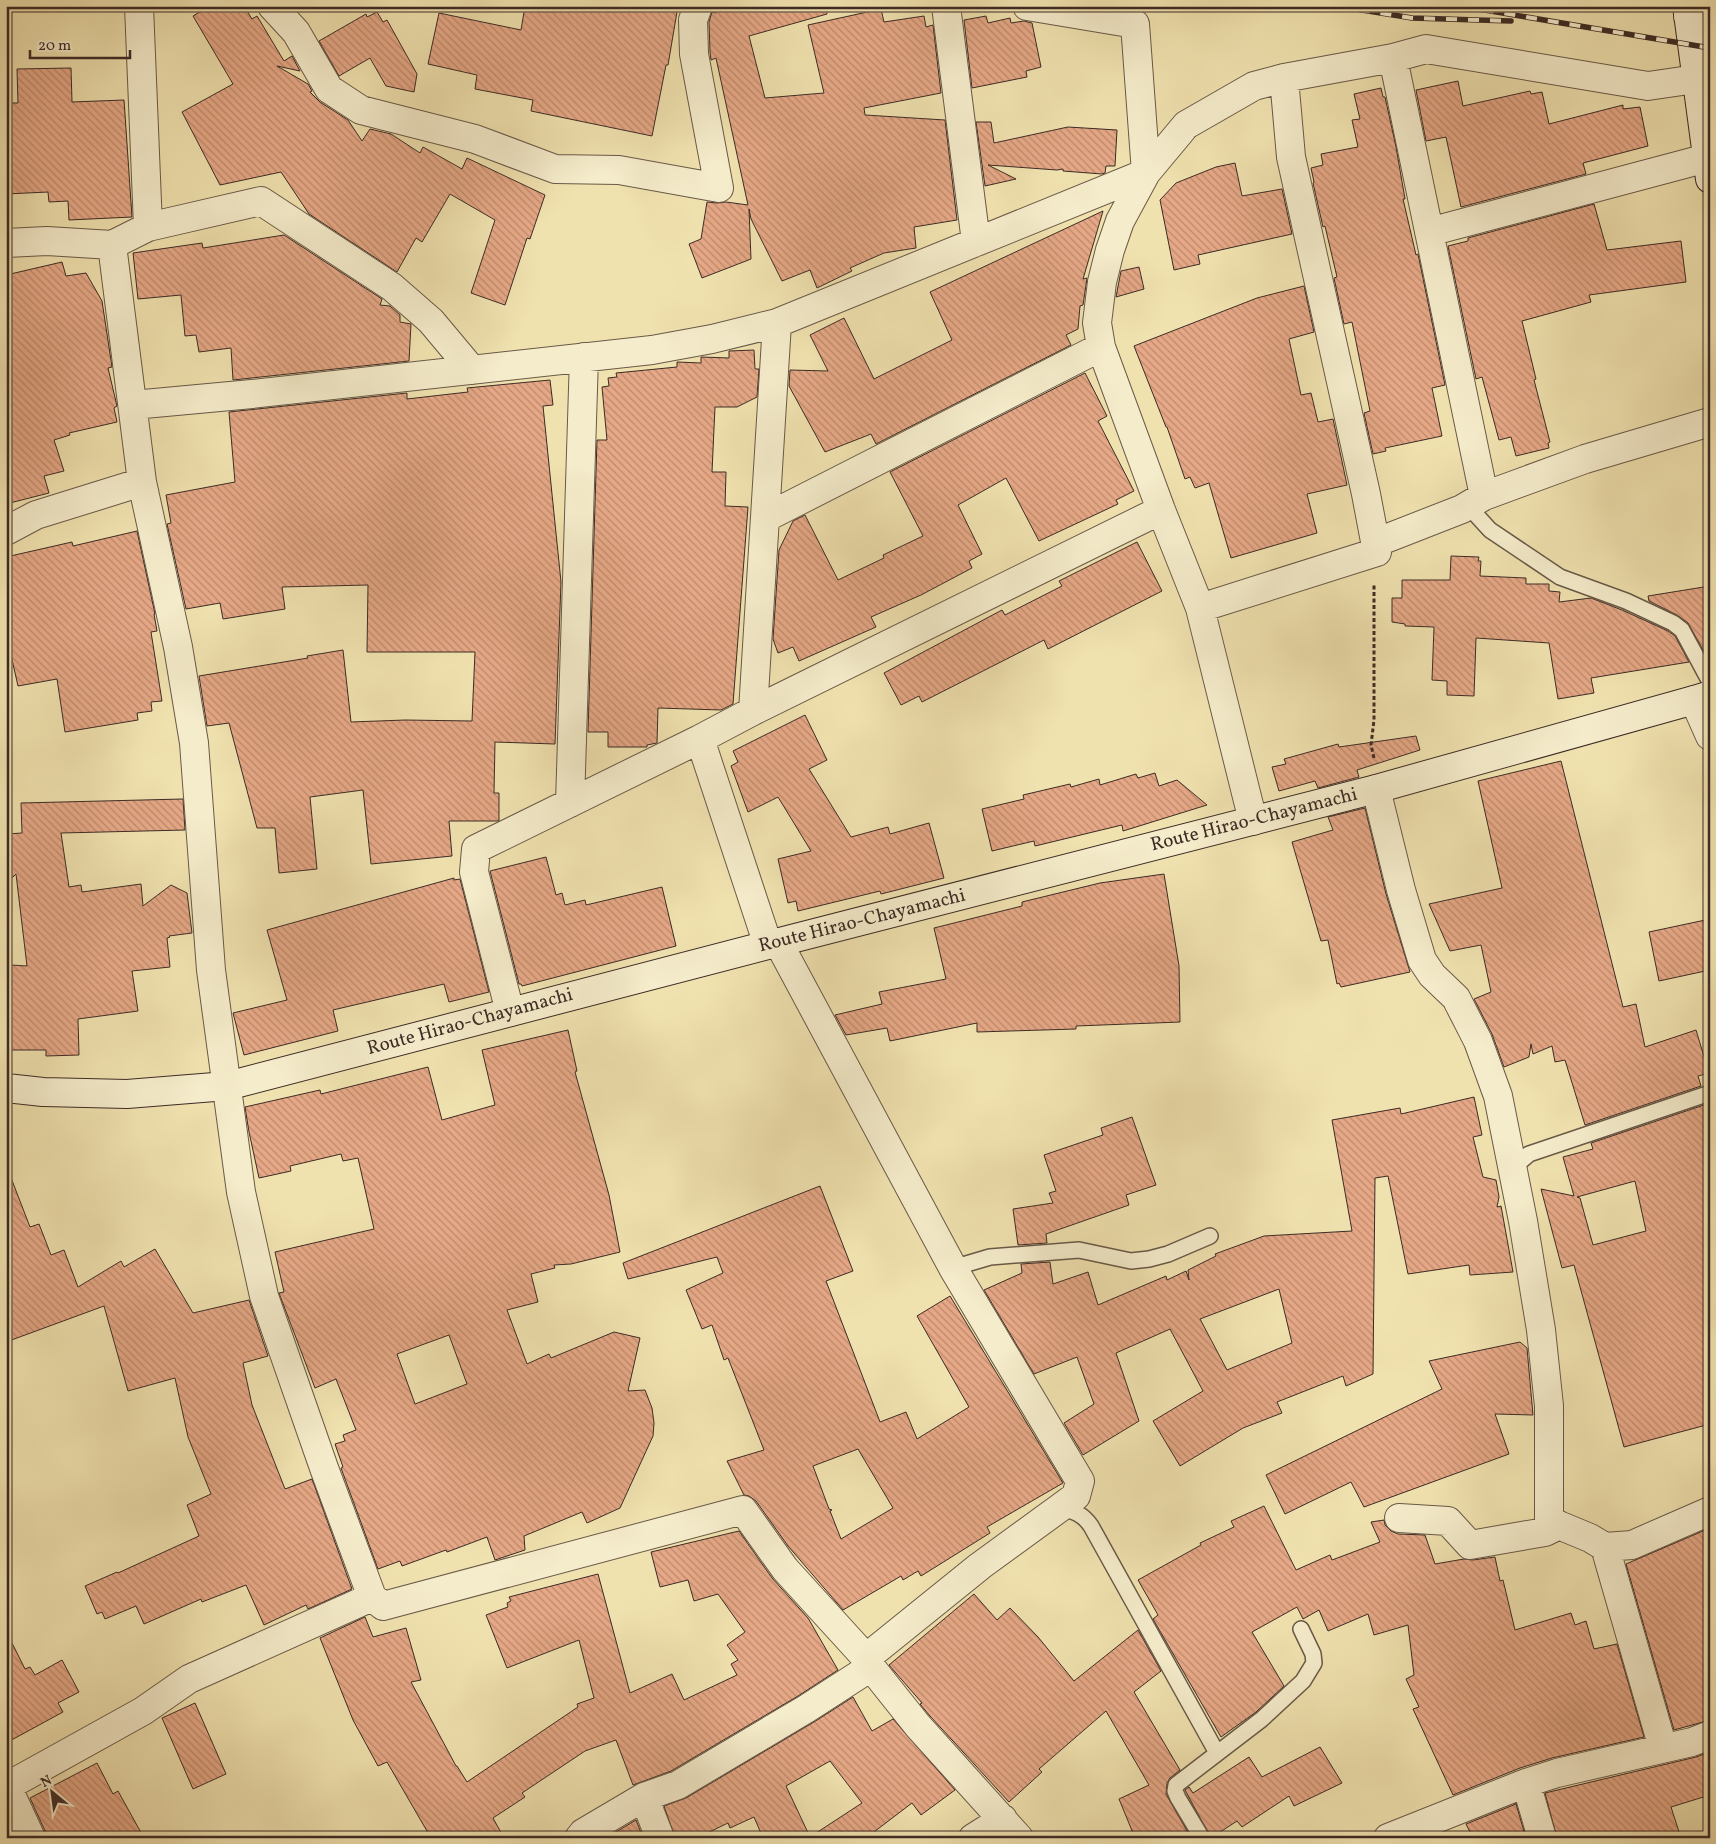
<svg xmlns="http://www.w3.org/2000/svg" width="1716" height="1844" font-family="Vollkorn,serif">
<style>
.building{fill:url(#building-back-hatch);stroke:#3c2b25;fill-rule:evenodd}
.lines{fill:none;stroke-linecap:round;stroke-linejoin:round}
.service-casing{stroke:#695948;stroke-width:18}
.minor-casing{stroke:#695948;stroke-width:30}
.secondary-casing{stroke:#3c2b25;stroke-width:30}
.path{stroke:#3c2b25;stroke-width:3;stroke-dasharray:4 2.5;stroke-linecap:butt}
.service{stroke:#f5eccb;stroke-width:15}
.minor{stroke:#f5eccb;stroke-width:28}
.secondary{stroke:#f5eccb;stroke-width:28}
.rail-casing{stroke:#3c2b25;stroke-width:5.5}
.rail{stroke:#f5eccb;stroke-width:4;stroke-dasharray:11;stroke-linecap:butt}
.labels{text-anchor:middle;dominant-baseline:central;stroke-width:4.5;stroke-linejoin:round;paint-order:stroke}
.street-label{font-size:19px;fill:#3c2b25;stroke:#f5eccb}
</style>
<defs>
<pattern id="building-back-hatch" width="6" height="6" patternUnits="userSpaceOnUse" patternTransform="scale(1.25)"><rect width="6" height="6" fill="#e6a886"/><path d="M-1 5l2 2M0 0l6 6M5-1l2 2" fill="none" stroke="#bc896d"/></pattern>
</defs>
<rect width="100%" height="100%" fill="#f0e2af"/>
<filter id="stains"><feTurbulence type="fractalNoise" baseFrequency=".004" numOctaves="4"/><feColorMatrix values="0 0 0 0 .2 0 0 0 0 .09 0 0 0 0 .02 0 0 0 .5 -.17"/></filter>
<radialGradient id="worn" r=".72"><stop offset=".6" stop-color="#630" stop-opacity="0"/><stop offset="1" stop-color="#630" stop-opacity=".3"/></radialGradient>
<path class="building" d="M 210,6 L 244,6 L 252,19 L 257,16 L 284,61 L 292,56 L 300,71 L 277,66 L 308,84 L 312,91 L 310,92 L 320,102 L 348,120 L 362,141 L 370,129 L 391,134 L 420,153 L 423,147 L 462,169 L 467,158 L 545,195 L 530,239 L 527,238 L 505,305 L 471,293 L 495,220 L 450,194 L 422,242 L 416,238 L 397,272 L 309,214 L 281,172 L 220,185 L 182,112 L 233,84 L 193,16 Z
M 525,6 L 678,6 L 668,65 L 666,65 L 652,136 L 531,111 L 533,100 L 475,89 L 477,75 L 428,64 L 439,13 L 521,30 Z
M 714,6 L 826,6 L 827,14 L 749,36 L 765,98 L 824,93 L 808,25 L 881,9 L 884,22 L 924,16 L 926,27 L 933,25 L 941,93 L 864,108 L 865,115 L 945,120 L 957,220 L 914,227 L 916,248 L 884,253 L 850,268 L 852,271 L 817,288 L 810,270 L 782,281 L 751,219 L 749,209 L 751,259 L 702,278 L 689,244 L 701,239 L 707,202 L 717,203 L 726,202 L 748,205 L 716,58 L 711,60 L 710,52 L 709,22 L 712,12 L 716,13 Z
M 377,12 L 383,22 L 387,20 L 417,74 L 414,92 L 386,86 L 370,58 L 339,76 L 319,41 L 366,14 L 367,17 Z
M 986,16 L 988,23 L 1010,18 L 1011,23 L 1024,21 L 1032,23 L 1041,67 L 1026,71 L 1027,77 L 972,88 L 964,20 Z
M 71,68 L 72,102 L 124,100 L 132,217 L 69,220 L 68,201 L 49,202 L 48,192 L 6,194 L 6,103 L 18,103 L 17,69 Z
M 1458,81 L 1463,106 L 1530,91 L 1531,94 L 1542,92 L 1549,124 L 1623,105 L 1623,109 L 1640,107 L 1648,146 L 1583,163 L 1586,174 L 1461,207 L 1446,137 L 1426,141 L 1416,90 Z
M 1381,88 L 1383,97 L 1385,97 L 1396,147 L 1405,199 L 1403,199 L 1416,255 L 1418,254 L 1445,385 L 1432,388 L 1442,436 L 1385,448 L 1386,451 L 1373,454 L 1364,413 L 1370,411 L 1352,322 L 1344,324 L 1334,278 L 1337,277 L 1325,226 L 1323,227 L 1313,183 L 1314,182 L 1311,168 L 1323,165 L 1321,154 L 1358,147 L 1352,120 L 1360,119 L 1354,94 Z
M 976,122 L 991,122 L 994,143 L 1068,127 L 1117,130 L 1115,166 L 1106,166 L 1105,173 L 1102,174 L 1063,171 L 1063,169 L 1057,170 L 988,165 L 1016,179 L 985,186 Z
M 1235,163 L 1242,196 L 1282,189 L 1292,234 L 1198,255 L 1200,264 L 1174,270 L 1160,200 L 1176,183 L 1216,167 Z
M 1594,204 L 1607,250 L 1681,241 L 1686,282 L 1589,295 L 1591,302 L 1522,321 L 1536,379 L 1534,380 L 1550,442 L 1548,443 L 1549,448 L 1516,456 L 1511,437 L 1499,440 L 1482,377 L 1476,379 L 1448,246 L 1468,241 L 1468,238 Z
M 1103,211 L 1083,279 L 1087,278 L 1083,305 L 1080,306 L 1078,329 L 1066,335 L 1071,345 L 876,444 L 871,434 L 825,452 L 789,386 L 790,370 L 828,371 L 810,335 L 844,318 L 874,379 L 952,340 L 930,292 Z
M 284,235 L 382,299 L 380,305 L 390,306 L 400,315 L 400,322 L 411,324 L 409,361 L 233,380 L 231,348 L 199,352 L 196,335 L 185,336 L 181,295 L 138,299 L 133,253 L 202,243 L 203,248 Z
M 62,262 L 66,276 L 86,273 L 102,301 L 112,367 L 108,368 L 117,406 L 114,408 L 117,422 L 69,433 L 70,435 L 54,440 L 64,471 L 44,476 L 49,493 L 6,504 L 6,275 Z
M 1139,267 L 1144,289 L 1116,297 L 1121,271 Z
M 1304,286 L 1314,332 L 1289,339 L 1301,395 L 1311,393 L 1318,422 L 1333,419 L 1347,485 L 1307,494 L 1317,533 L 1231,558 L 1209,483 L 1195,488 L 1190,477 L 1185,479 L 1167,427 L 1166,427 L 1134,346 L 1257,298 Z
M 754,350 L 755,369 L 759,369 L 757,397 L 737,407 L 715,407 L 712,472 L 726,472 L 725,506 L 748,507 L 733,704 L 721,710 L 658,708 L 657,743 L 647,745 L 647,747 L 608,747 L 608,732 L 588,732 L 597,440 L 607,440 L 602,387 L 609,386 L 608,378 L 617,377 L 616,373 L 677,367 L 677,362 L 701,363 L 701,357 L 729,358 L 729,351 Z
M 1085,373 L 1107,416 L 1098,421 L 1134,491 L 1116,500 L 1118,504 L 1039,541 L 1006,478 L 958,505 L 982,554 L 969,561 L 972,568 L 921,595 L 871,617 L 876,627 L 799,661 L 793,647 L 778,653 L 773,639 L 779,550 L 793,521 L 805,515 L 838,580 L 884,558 L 883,555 L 923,536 L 890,472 Z
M 550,380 L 553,405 L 543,406 L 561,582 L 555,744 L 495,742 L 494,793 L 499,793 L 499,821 L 449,821 L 452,856 L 371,864 L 363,790 L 310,797 L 317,869 L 279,873 L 275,828 L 257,828 L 229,723 L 207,726 L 199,676 L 308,658 L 307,656 L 343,650 L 351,722 L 405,720 L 472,721 L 475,652 L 367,652 L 368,585 L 282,587 L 285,609 L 223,619 L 220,603 L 186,609 L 167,524 L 171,523 L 166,495 L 235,482 L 229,412 L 407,393 L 407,399 L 468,392 L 467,388 Z
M 137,531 L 155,614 L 154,614 L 157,631 L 151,632 L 162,701 L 151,702 L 152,711 L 137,713 L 138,720 L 65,732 L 57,679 L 18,686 L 6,633 L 6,557 L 72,542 L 73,546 Z
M 1137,542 L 1162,591 L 1048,649 L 1044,640 L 922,702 L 919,696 L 901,705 L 884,673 L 1002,610 L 1005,615 L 1062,586 L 1059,581 Z
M 1451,556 L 1479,557 L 1478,561 L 1481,561 L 1480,576 L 1526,578 L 1526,584 L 1549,584 L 1549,591 L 1560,592 L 1559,602 L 1591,598 L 1622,610 L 1668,631 L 1675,636 L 1689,662 L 1591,678 L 1594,693 L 1558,699 L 1549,643 L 1476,638 L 1474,696 L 1447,695 L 1447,681 L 1432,680 L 1434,627 L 1405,626 L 1405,624 L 1392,622 L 1392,598 L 1402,598 L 1402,580 L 1450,580 Z
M 1710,586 L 1710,657 L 1707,657 L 1688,623 L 1677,615 L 1649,601 L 1648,596 Z
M 805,715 L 827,760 L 809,769 L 851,837 L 888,827 L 890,834 L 929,823 L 944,878 L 881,894 L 880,891 L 798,911 L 796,901 L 788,903 L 778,859 L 811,851 L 778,797 L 748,812 L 731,766 L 738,762 L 733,751 Z
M 1416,736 L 1420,750 L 1357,770 L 1359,777 L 1318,788 L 1315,781 L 1279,791 L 1272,767 L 1286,764 L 1284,759 L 1338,744 L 1339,747 Z
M 1561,761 L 1623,1007 L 1636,1004 L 1645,1047 L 1696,1030 L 1709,1073 L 1698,1076 L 1701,1086 L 1585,1125 L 1565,1060 L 1555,1062 L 1552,1046 L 1533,1054 L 1531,1044 L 1529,1057 L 1504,1067 L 1492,1034 L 1474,999 L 1491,992 L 1481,945 L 1450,951 L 1429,904 L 1502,888 L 1478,781 Z
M 1155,773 L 1159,786 L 1177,780 L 1207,805 L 1123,831 L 1122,825 L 1035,846 L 1034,841 L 992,851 L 982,809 L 1024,799 L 1023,795 L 1070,784 L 1071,787 L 1099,779 L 1100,785 L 1136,774 L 1138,778 Z
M 183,799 L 185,830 L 61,833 L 69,887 L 81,885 L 82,892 L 141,884 L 143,906 L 171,885 L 187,893 L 192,933 L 169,936 L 170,937 L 167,938 L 170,967 L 132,971 L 138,1011 L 78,1019 L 79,1055 L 46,1056 L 46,1050 L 11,1050 L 11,965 L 27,966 L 16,874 L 6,884 L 6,834 L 22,833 L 21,803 Z
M 1365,808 L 1386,894 L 1410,972 L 1341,987 L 1339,983 L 1337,984 L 1328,940 L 1321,941 L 1292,842 L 1333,830 L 1328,817 Z
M 546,857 L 556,895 L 562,893 L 565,905 L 585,900 L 586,905 L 662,887 L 676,946 L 522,986 L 521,984 L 519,984 L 490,871 Z
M 1164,874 L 1179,966 L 1180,1022 L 1076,1026 L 1076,1029 L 977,1032 L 977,1023 L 890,1041 L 887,1028 L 846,1035 L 835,1015 L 882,1004 L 879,992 L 946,979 L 934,928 L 1022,906 L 1022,902 L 1100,883 Z
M 454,878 L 454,880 L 460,879 L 489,992 L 449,1002 L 444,984 L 333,1010 L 338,1031 L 244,1055 L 233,1013 L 287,1000 L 267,930 Z
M 1710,919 L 1710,970 L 1659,981 L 1649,932 Z
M 568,1030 L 577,1071 L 575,1072 L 609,1195 L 620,1252 L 571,1264 L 554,1265 L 555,1268 L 531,1274 L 538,1302 L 507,1310 L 527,1364 L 549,1354 L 551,1358 L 614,1332 L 640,1338 L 628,1391 L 645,1390 L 652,1408 L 654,1423 L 653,1436 L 620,1508 L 587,1523 L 582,1512 L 524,1536 L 525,1550 L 495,1560 L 487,1537 L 447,1552 L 446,1550 L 402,1566 L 400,1561 L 378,1569 L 341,1468 L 343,1467 L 335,1444 L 345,1441 L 343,1435 L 356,1430 L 336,1379 L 315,1388 L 279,1293 L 284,1292 L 275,1252 L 374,1229 L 358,1158 L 343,1161 L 341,1154 L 290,1166 L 291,1171 L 259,1178 L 249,1132 L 245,1107 L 320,1090 L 321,1094 L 428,1067 L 442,1120 L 495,1105 L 482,1050 ZM 449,1335 L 467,1384 L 415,1404 L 397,1354 Z
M 1474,1097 L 1482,1135 L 1473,1137 L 1483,1177 L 1496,1180 L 1499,1197 L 1497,1207 L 1501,1206 L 1513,1272 L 1470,1275 L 1469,1265 L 1408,1274 L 1388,1176 L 1375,1178 L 1373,1374 L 1346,1386 L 1343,1376 L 1277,1402 L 1282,1413 L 1243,1428 L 1180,1466 L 1153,1421 L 1203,1391 L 1170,1329 L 1116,1353 L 1139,1421 L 1083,1455 L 1064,1423 L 1094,1404 L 1077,1357 L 1034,1374 L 984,1290 L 1022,1273 L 1021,1264 L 1050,1262 L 1053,1284 L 1088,1272 L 1098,1305 L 1166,1276 L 1167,1280 L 1186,1271 L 1189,1280 L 1188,1270 L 1216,1256 L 1215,1254 L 1264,1236 L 1352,1231 L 1332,1120 L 1400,1108 L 1401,1114 ZM 1279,1289 L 1292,1343 L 1227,1370 L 1200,1319 Z
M 1707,1104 L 1710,1110 L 1710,1424 L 1624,1447 L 1574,1265 L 1562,1268 L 1541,1189 L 1574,1196 L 1563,1157 L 1593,1149 L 1591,1143 ZM 1635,1181 L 1646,1231 L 1593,1245 L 1580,1198 L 1577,1197 Z
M 1132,1117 L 1156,1185 L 1126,1195 L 1129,1205 L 1046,1234 L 1047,1243 L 1018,1245 L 1013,1209 L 1053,1203 L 1049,1193 L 1056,1191 L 1044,1155 L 1103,1135 L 1101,1128 Z
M 6,1170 L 8,1170 L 30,1227 L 39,1224 L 51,1255 L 64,1250 L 78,1287 L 121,1261 L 124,1267 L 155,1249 L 193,1313 L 249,1300 L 268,1356 L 243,1363 L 252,1405 L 285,1489 L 312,1479 L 352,1589 L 308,1609 L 306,1605 L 264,1625 L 246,1585 L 202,1602 L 201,1599 L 144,1624 L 136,1606 L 105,1619 L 102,1612 L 97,1614 L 85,1586 L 117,1572 L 118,1573 L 199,1536 L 187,1505 L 211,1494 L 188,1437 L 175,1378 L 128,1391 L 104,1306 L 6,1342 Z
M 820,1186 L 853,1271 L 826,1281 L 880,1422 L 906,1412 L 917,1439 L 969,1407 L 917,1316 L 950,1296 L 1063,1483 L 987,1527 L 990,1533 L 921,1576 L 918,1571 L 903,1580 L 901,1576 L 843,1610 L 788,1546 L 756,1501 L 749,1496 L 744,1495 L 727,1461 L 764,1450 L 728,1358 L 724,1360 L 712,1325 L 702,1329 L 686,1290 L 723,1273 L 717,1257 L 628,1279 L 623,1263 ZM 858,1449 L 893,1508 L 841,1539 L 830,1511 L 832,1510 L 829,1509 L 813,1466 Z
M 1520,1342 L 1527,1348 L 1533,1415 L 1495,1414 L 1509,1454 L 1364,1507 L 1351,1482 L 1285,1514 L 1266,1475 L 1442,1389 L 1429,1361 Z
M 1264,1506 L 1296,1570 L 1330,1555 L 1332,1560 L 1380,1542 L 1371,1522 L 1384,1520 L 1385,1525 L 1391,1531 L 1398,1534 L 1425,1535 L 1435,1564 L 1464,1559 L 1473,1560 L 1495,1557 L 1500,1581 L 1503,1580 L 1515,1630 L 1571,1613 L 1575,1625 L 1586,1621 L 1594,1649 L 1617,1644 L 1644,1737 L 1552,1758 L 1520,1768 L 1453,1795 L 1413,1709 L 1419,1707 L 1406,1679 L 1414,1675 L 1408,1625 L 1374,1635 L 1368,1614 L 1328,1631 L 1319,1610 L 1303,1619 L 1297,1607 L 1252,1632 L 1284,1686 L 1256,1712 L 1221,1737 L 1153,1619 L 1158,1615 L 1138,1580 L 1201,1545 L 1200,1543 L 1234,1527 L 1231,1521 Z
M 1710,1528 L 1710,1720 L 1674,1730 L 1626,1564 Z
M 739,1531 L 772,1578 L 808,1618 L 838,1670 L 798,1696 L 671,1771 L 633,1785 L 616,1740 L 585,1751 L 522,1793 L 525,1797 L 493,1818 L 504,1838 L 431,1838 L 387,1762 L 378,1766 L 353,1720 L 320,1638 L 365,1617 L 373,1637 L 406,1628 L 421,1680 L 411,1682 L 456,1766 L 457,1766 L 467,1782 L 578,1707 L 577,1704 L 594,1698 L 579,1640 L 507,1668 L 486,1615 L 508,1607 L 507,1603 L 511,1601 L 509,1597 L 598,1574 L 630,1693 L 672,1674 L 684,1700 L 737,1675 L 731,1664 L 738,1660 L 727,1645 L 745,1632 L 718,1594 L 694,1601 L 688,1580 L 660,1587 L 651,1552 Z
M 974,1594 L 997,1620 L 1010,1608 L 1038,1637 L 1074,1681 L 1138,1630 L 1161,1671 L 1134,1692 L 1180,1770 L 1170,1778 L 1167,1783 L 1166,1794 L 1191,1838 L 1135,1838 L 1119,1799 L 1149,1785 L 1106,1711 L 1039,1769 L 1042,1772 L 1009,1802 L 930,1716 L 920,1704 L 922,1703 L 889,1665 Z
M 6,1631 L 25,1669 L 30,1667 L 35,1675 L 62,1660 L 79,1692 L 58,1703 L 63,1712 L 6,1743 Z
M 853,1697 L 872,1731 L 893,1719 L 955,1790 L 921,1815 L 912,1803 L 866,1838 L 763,1838 L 754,1817 L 730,1828 L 728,1823 L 697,1838 L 675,1838 L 664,1806 L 686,1798 L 814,1722 ZM 830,1761 L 862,1803 L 810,1837 L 786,1786 Z
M 195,1703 L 226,1774 L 193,1789 L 162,1718 Z
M 1320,1747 L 1342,1783 L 1294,1806 L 1289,1796 L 1242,1827 L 1237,1821 L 1211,1838 L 1185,1790 L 1189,1787 L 1193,1793 L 1249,1757 L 1262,1777 Z
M 1710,1752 L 1710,1795 L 1671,1807 L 1681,1838 L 1557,1838 L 1545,1793 L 1696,1757 Z
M 97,1763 L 113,1794 L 118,1791 L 144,1838 L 46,1838 L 45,1831 L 30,1798 Z
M 1516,1804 L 1526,1838 L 1473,1838 L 1466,1824 Z
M 636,1820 L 643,1838 L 606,1838 Z"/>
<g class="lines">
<defs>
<path id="service" d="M 1468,506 L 1490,530 L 1560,577 L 1626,601 L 1673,623 L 1682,630 L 1710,682
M 1513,1168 L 1529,1154 L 1710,1093
M 953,1268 L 990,1257 L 1079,1250 L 1131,1261 L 1149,1259 L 1168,1254 L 1210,1236
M 1060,1508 C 1074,1511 1083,1514 1091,1526 L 1217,1753
M 1202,1838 L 1178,1798 L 1175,1791 L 1176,1785 L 1262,1719 L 1303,1681 L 1314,1663 L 1313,1654 L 1301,1629"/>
<path id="minor" d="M 272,6 L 296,32 L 329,89 L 361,110 L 475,139 L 555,169 L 619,170 L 719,188 L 694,54 L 693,20 L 698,6
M 946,6 L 976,242
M 1027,6 L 1135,24 L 1146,173
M 1688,16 L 1710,20
M 1393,58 L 1484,496
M 148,227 L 261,201 L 392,287 L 431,321 L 472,370
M 1429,232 L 1707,158
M 6,243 L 47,241 L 112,245 L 148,227 L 139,6
M 112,245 L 142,482 L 178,647 L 194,743 L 211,970 L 241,1192 L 264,1296 L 324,1468 L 372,1597 L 383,1606 L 743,1510 L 785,1569 L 866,1658 L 871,1667 L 918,1726 L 1019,1838
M 133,405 L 252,394 L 652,350 L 712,339 L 777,323 L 1146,173
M 765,518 L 1101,347
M 6,531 L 36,515 L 142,482
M 1375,543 L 1462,509 L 1484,496 L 1585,459 L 1710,422
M 1200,608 L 1377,552 L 1366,494 L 1291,157 L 1284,78
M 1694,700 L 1710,736
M 753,711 L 777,323
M 1376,789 L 1401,890 L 1422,960 L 1432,975 L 1456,998 L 1478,1041 L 1498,1096 L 1523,1221 L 1541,1330 L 1549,1406 L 1549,1521 L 1590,1538 L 1605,1547 L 1632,1545 L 1710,1511
M 570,803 L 584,357
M 1253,821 L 1200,608 L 1161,510 L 1101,347 L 1097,323 L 1102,282 L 1110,250 L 1120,221 L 1146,173 L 1186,125 L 1254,86 L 1284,78 L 1393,58 L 1426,49 L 1648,86 L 1696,79
M 778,942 L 953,1268 L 1080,1481 L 1076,1496 L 980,1566 L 866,1658
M 768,945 L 700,739 L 753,711 L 1161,510
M 510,1012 L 474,872 L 476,849 L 700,739
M 1399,1518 L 1448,1521 L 1470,1545 L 1545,1532 L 1559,1525
M 1605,1547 L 1663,1748
M 1526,1783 L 1542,1838
M 7,1786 L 31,1838
M 6,1787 L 143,1711 L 189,1679 L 372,1597
M 644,1797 L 660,1838
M 579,1838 L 583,1833 L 644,1797 L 678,1785 L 806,1709 L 871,1667
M 973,1838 L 1003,1819
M 1388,1838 L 1526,1783 L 1557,1773 L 1692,1742 L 1710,1735"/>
<path id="secondary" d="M 1687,6 L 1710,179
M 6,1088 L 43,1092 L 127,1094 L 227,1086 L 768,945 L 1376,789 L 1694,700 L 1710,695"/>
</defs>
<use href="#service" class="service-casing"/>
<use href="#minor" class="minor-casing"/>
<use href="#secondary" class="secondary-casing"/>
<path class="path" d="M 1374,758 L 1371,745 L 1374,720 L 1374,584"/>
<use href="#service" class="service"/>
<use href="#minor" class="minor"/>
<use href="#secondary" class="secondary"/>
<defs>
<path id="rail" d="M 1337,6 L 1412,18 L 1511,21
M 1461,6 L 1710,48"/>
</defs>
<use href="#rail" class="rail-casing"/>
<use href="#rail" class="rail"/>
</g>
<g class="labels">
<g class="street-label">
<text transform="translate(1254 820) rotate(-14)">Route Hirao-Chayamachi</text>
<text transform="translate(862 921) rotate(-14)">Route Hirao-Chayamachi</text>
<text transform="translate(470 1022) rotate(-15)">Route Hirao-Chayamachi</text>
</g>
</g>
<rect width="1716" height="1844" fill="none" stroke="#f0e2af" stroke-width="25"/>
<rect x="8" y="8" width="1701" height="1829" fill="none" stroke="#3c2b25" stroke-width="2.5"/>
<rect x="12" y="12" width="1691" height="1819" fill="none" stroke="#3c2b25"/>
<g transform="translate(52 1792) rotate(331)" stroke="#f5eccb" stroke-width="4" paint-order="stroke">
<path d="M0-4L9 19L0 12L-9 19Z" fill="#3c2b25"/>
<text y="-8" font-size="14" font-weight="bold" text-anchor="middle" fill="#3c2b25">N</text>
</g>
<path d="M30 50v8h100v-8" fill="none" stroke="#3c2b25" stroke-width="2.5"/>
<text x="38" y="50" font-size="15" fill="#3c2b25" stroke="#f5eccb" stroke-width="4" paint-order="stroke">20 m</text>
<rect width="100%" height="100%" filter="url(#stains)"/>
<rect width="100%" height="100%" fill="url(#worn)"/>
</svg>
